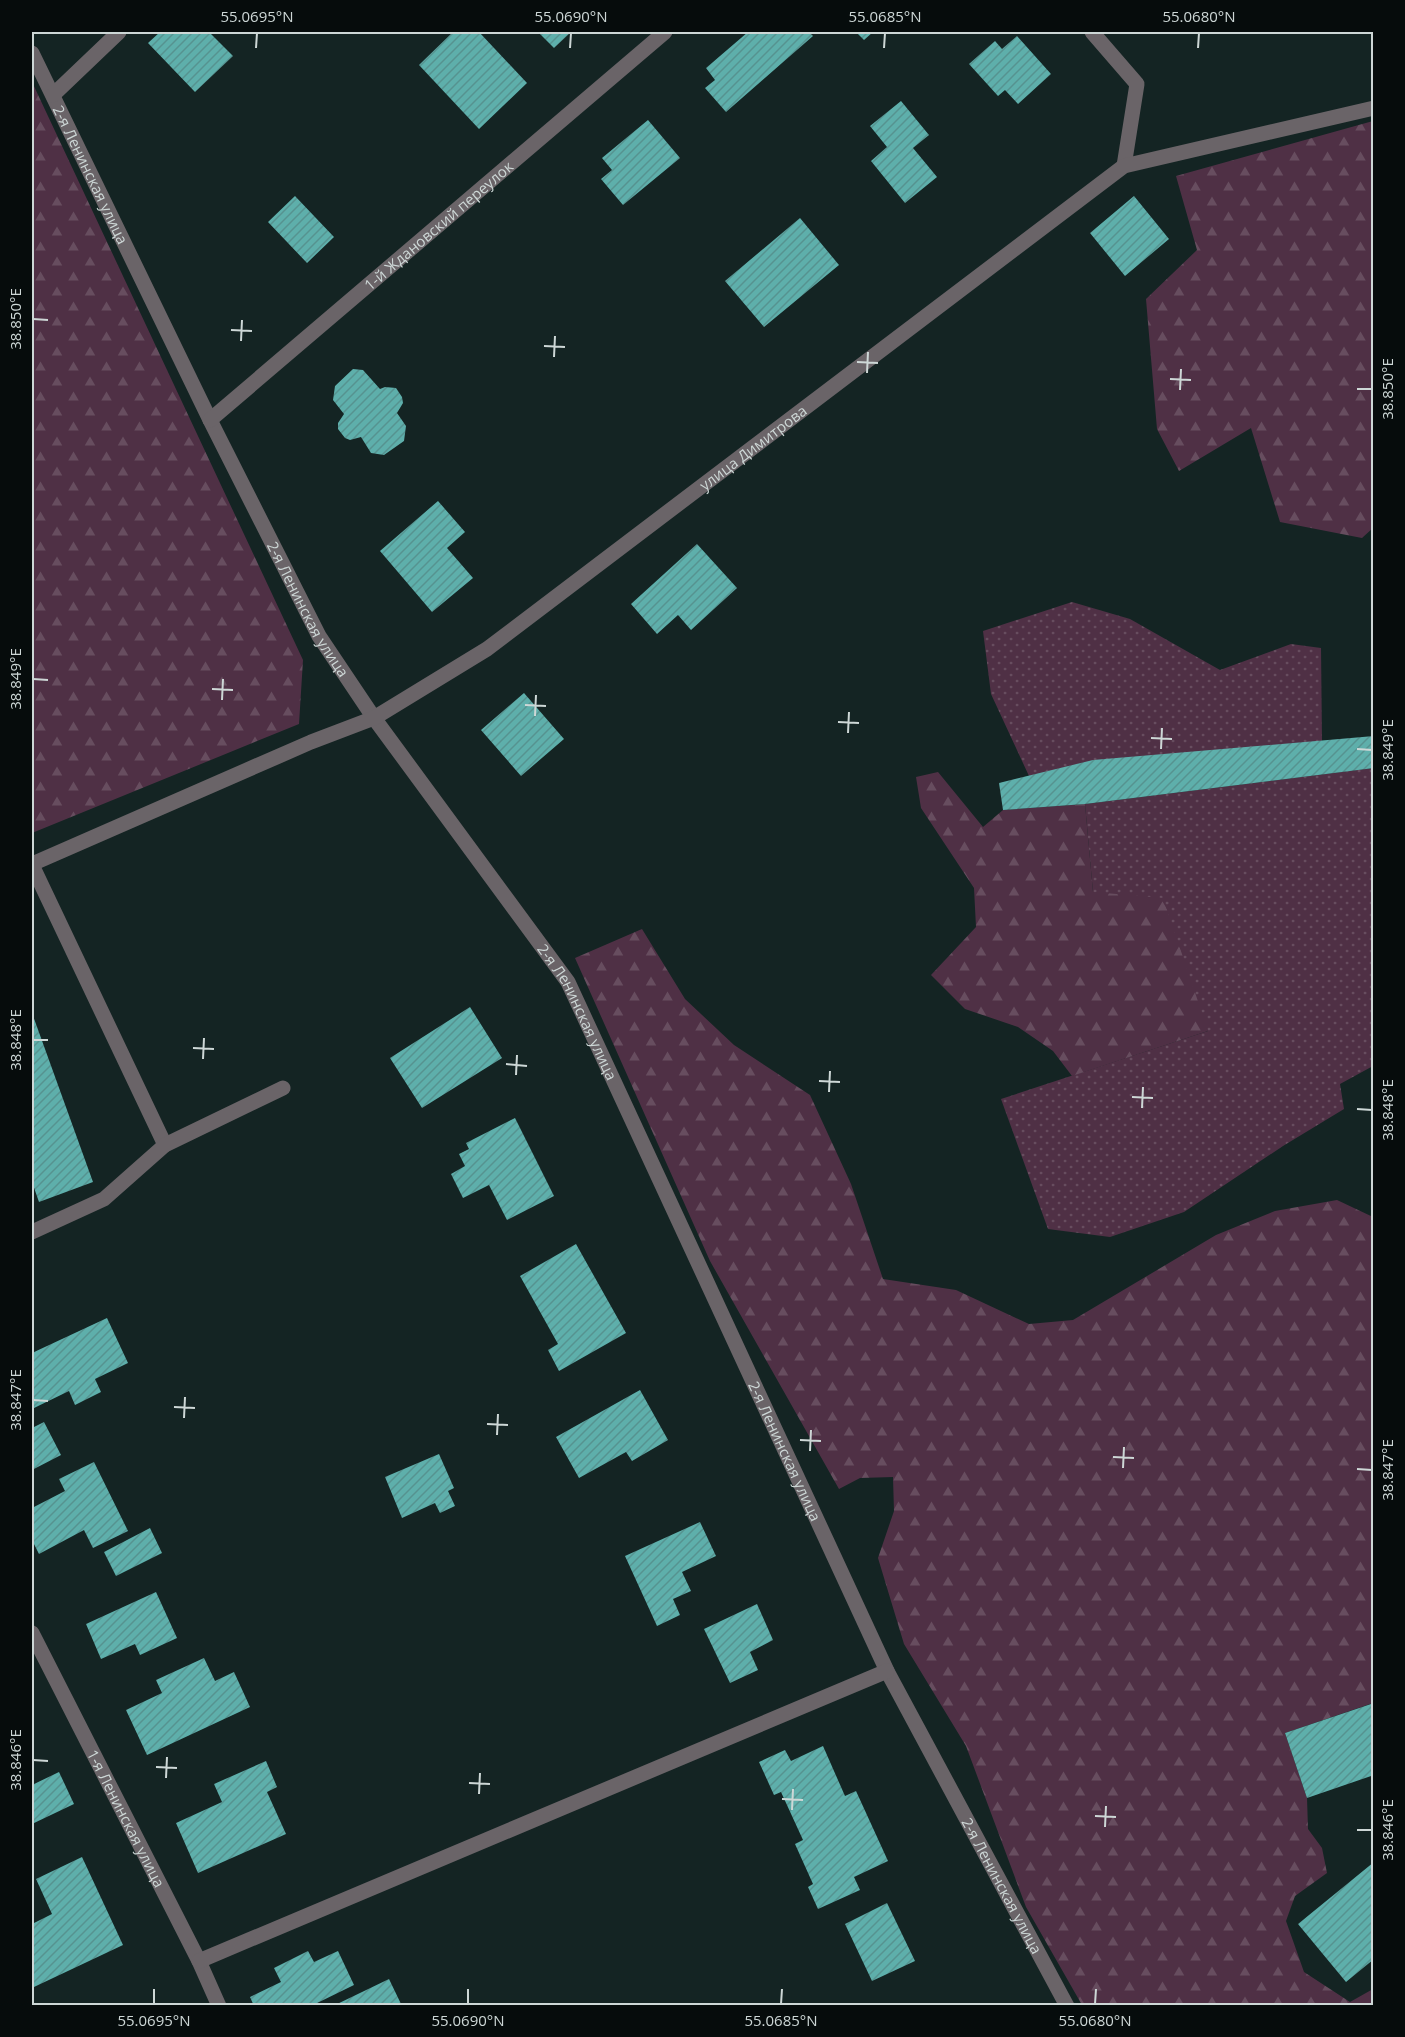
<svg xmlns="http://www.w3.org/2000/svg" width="1405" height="2037" font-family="'Open Sans',sans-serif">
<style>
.grass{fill:url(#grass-dots)}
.forest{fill:url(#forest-firs)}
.building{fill:url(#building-hatch)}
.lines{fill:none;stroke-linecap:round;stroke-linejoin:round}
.minor{stroke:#6a6468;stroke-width:15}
.ticks{fill:none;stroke:#cdd7d6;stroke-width:2}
.labels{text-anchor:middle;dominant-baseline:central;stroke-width:6;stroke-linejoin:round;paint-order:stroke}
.street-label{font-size:15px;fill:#cdd7d6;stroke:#060c0c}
.neatline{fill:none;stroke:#cdd7d6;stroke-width:2}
.ticks-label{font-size:15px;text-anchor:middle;fill:#cdd7d6}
</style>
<defs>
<pattern id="grass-dots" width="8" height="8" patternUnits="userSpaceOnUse" patternTransform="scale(1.5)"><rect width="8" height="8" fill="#4f3045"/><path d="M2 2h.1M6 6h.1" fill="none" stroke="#674d5f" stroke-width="1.8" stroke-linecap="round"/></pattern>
<pattern id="forest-firs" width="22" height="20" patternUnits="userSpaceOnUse" patternTransform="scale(1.5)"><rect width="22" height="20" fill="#4f3045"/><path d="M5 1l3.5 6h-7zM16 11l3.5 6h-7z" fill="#674d5f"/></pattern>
<pattern id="building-hatch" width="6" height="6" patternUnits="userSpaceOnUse" patternTransform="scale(1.5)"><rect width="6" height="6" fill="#5eafab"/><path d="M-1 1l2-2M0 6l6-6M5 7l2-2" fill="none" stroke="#569390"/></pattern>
</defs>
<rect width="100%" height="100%" fill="#142423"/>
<path class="grass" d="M 1072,602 L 1130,619 L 1220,670 L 1291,644 L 1321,648 L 1322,741 L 1029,776 L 991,694 L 983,631 Z
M 1373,768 L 1373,1066 L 1340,1084 L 1344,1109 L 1283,1146 L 1184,1212 L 1110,1237 L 1048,1229 L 1001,1099 L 1208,1031 L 1093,892 L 1085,804 Z"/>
<path class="forest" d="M 32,82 L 303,660 L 299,724 L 32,833 Z
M 1373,121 L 1374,527 L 1362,538 L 1280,522 L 1251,428 L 1179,471 L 1157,429 L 1146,299 L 1197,250 L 1176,176 Z
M 938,772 L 983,827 L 1003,810 L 1085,804 L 1093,892 L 1163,898 L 1208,1031 L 1072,1076 L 1053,1051 L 1018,1027 L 965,1009 L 931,975 L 976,927 L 974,888 L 921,808 L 916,777 Z
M 642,929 L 685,999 L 734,1045 L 810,1095 L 851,1184 L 883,1279 L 956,1290 L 1029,1324 L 1073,1320 L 1216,1235 L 1275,1211 L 1337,1200 L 1373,1217 L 1373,1703 L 1285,1733 L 1307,1798 L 1308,1829 L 1322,1848 L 1327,1873 L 1295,1896 L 1286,1921 L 1304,1972 L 1350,2002 L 1373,1989 L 1373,2005 L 1082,2005 L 1026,1907 L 966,1746 L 904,1644 L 878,1558 L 894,1511 L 893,1477 L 860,1478 L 839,1489 L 710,1261 L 575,958 Z"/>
<path class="building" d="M 160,32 L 209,32 L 233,56 L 195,92 L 148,43 Z
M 453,32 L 479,32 L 527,83 L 479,129 L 419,65 Z
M 538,32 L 571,32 L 554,48 Z
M 748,32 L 809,32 L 813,36 L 726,112 L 705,88 L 715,80 L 706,68 Z
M 856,32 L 873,32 L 864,40 Z
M 1017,36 L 1051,74 L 1018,104 L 1005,90 L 998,96 L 969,64 L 995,41 L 1002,49 Z
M 901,101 L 929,135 L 913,148 L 937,177 L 905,203 L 871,161 L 887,147 L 870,126 Z
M 648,120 L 680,158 L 623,205 L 601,179 L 612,170 L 602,158 Z
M 295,196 L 334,237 L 307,263 L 268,222 Z
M 1134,196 L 1169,239 L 1125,276 L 1090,233 Z
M 800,218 L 839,265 L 764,327 L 725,281 Z
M 353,369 L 363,370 L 380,389 L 385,387 L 396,388 L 402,397 L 403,403 L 397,413 L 406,426 L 404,441 L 384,455 L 371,453 L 361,437 L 350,440 L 345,438 L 338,429 L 338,423 L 344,414 L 333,400 L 335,386 Z
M 438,501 L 465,532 L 447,548 L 473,578 L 432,612 L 380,551 Z
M 697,544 L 737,588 L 691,630 L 678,615 L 657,634 L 631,604 Z
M 524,693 L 564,739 L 521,776 L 481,730 Z
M 1374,736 L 1374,768 L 1085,804 L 1003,810 L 999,783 L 1093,760 Z
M 470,1007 L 502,1058 L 422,1108 L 390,1058 Z
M 32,1013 L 93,1182 L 39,1202 L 32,1182 Z
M 515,1118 L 554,1196 L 507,1220 L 489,1185 L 463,1198 L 451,1174 L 465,1166 L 459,1154 L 469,1149 L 466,1143 Z
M 576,1244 L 626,1333 L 559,1371 L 548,1350 L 558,1344 L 520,1276 Z
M 107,1318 L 128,1363 L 95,1379 L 101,1392 L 75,1405 L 69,1391 L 32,1409 L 32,1353 Z
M 640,1390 L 668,1440 L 632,1461 L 626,1452 L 579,1478 L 556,1437 Z
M 44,1422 L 61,1455 L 32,1470 L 32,1428 Z
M 439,1454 L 454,1488 L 448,1491 L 455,1506 L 440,1513 L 435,1503 L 402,1518 L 385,1477 Z
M 94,1462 L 128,1531 L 93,1548 L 84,1530 L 39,1554 L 32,1540 L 32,1508 L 65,1491 L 59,1479 Z
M 700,1522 L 716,1556 L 682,1572 L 691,1591 L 673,1599 L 680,1615 L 657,1626 L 625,1556 Z
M 150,1528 L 162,1553 L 116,1576 L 104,1552 Z
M 156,1592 L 177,1638 L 140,1655 L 135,1644 L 101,1659 L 86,1624 Z
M 757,1604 L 773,1640 L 750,1652 L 758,1670 L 730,1683 L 704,1629 Z
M 204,1658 L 215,1681 L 234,1672 L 250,1707 L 147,1755 L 126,1710 L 162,1693 L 156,1680 Z
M 1374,1703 L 1374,1775 L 1307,1798 L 1285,1733 Z
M 823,1746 L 845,1796 L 856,1791 L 888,1861 L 854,1877 L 860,1890 L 818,1909 L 808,1887 L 813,1884 L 795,1844 L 803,1840 L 781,1792 L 774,1795 L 759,1762 L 785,1750 L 791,1761 Z
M 266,1761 L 277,1787 L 267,1792 L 286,1834 L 198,1873 L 176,1823 L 222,1802 L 214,1784 Z
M 59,1772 L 74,1804 L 32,1824 L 32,1785 Z
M 82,1857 L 123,1945 L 34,1987 L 32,1982 L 32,1924 L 52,1914 L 36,1879 Z
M 1374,1862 L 1374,1959 L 1346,1982 L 1298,1924 Z
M 887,1903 L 915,1961 L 872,1981 L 845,1924 Z
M 308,1951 L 314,1962 L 338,1951 L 354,1985 L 311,2006 L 254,2006 L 250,1997 L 281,1982 L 274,1968 Z
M 389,1979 L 402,2006 L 333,2006 Z"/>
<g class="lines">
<g class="minor">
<path d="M 1092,32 L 1137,84 L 1124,166"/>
<path id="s1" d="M 32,53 L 210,420 L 319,636 L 374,718 L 568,982 L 887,1671 L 1067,2006"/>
<path d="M 53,95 L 119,32"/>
<path id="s2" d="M 210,420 L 665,32"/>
<path id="s3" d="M 32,864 L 311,742 L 374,718 L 487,649 L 1124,166 L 1374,108"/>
<path d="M 32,865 L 165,1145"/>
<path d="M 32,1232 L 104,1199 L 165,1145 L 283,1088"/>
<path id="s4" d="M 32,1633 L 199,1961 L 219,2006"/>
<path d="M 199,1961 L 887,1671"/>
</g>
</g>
<path class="ticks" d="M 256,48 L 257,33M 570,48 L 571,33M 884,48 L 885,33M 1198,48 L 1199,33M 33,319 L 48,320M 231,330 L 252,331M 241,341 L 242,320M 544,346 L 565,347M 554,357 L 555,336M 857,362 L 878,363M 867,373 L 868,352M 1170,379 L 1191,380M 1357,389 L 1372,389M 1180,390 L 1181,369M 33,679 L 48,680M 212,689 L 233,690M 222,700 L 223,679M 525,705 L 546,706M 535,716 L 536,695M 838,722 L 859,723M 848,733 L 849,712M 1151,738 L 1172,739M 1161,749 L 1162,728M 1357,749 L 1372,750M 33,1040 L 48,1040M 193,1048 L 214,1049M 203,1059 L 204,1038M 506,1064 L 527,1066M 516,1075 L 517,1055M 819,1081 L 840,1082M 829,1092 L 830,1071M 1132,1097 L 1153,1098M 1142,1108 L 1143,1087M 1357,1109 L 1372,1110M 33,1400 L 48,1401M 174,1407 L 195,1408M 184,1418 L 185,1397M 487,1424 L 508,1425M 497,1435 L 498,1414M 800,1440 L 821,1441M 810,1451 L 811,1430M 1113,1457 L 1134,1458M 1123,1468 L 1124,1447M 1357,1469 L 1372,1470M 33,1760 L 48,1761M 156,1767 L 177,1768M 166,1778 L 167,1757M 469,1783 L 490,1784M 479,1794 L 480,1773M 782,1799 L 803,1800M 792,1810 L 793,1789M 1095,1816 L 1116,1817M 1105,1827 L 1106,1806M 1357,1830 L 1372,1830M 154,2004 L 154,1989M 468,2004 L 468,1989M 781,2004 L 782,1989M 1095,2004 L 1096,1989"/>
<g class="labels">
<g class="street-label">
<text stroke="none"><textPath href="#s1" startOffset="135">2-я Ленинская улица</textPath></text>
<text stroke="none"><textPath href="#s2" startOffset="300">1-й Ждановский переулок</textPath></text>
<text stroke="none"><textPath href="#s3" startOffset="838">улица Димитрова</textPath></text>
<text stroke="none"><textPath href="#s1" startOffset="621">2-я Ленинская улица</textPath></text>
<text stroke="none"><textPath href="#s1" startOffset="1107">2-я Ленинская улица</textPath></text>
<text stroke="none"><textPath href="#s1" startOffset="1593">2-я Ленинская улица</textPath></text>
<text stroke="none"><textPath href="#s4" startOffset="208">1-я Ленинская улица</textPath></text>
<text stroke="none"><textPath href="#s1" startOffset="2079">2-я Ленинская улица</textPath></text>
</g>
</g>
<rect width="1405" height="2037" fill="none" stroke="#060c0c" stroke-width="66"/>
<rect x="33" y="33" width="1339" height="1971" class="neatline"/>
<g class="ticks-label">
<text x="257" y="22">55.0695°N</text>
<text x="571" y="22">55.0690°N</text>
<text x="885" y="22">55.0685°N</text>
<text x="1199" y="22">55.0680°N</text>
<text transform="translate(16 319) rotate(-90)" y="5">38.850°E</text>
<text transform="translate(1388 389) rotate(-90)" y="5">38.850°E</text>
<text transform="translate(16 679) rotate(-90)" y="5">38.849°E</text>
<text transform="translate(1388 750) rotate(-90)" y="5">38.849°E</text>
<text transform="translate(16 1040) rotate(-90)" y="5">38.848°E</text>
<text transform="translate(1388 1110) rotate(-90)" y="5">38.848°E</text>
<text transform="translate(16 1400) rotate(-90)" y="5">38.847°E</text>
<text transform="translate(1388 1470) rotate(-90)" y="5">38.847°E</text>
<text transform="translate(16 1760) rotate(-90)" y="5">38.846°E</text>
<text transform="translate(1388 1830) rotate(-90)" y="5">38.846°E</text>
<text x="154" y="2026">55.0695°N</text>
<text x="468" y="2026">55.0690°N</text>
<text x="781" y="2026">55.0685°N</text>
<text x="1095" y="2026">55.0680°N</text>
</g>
</svg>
